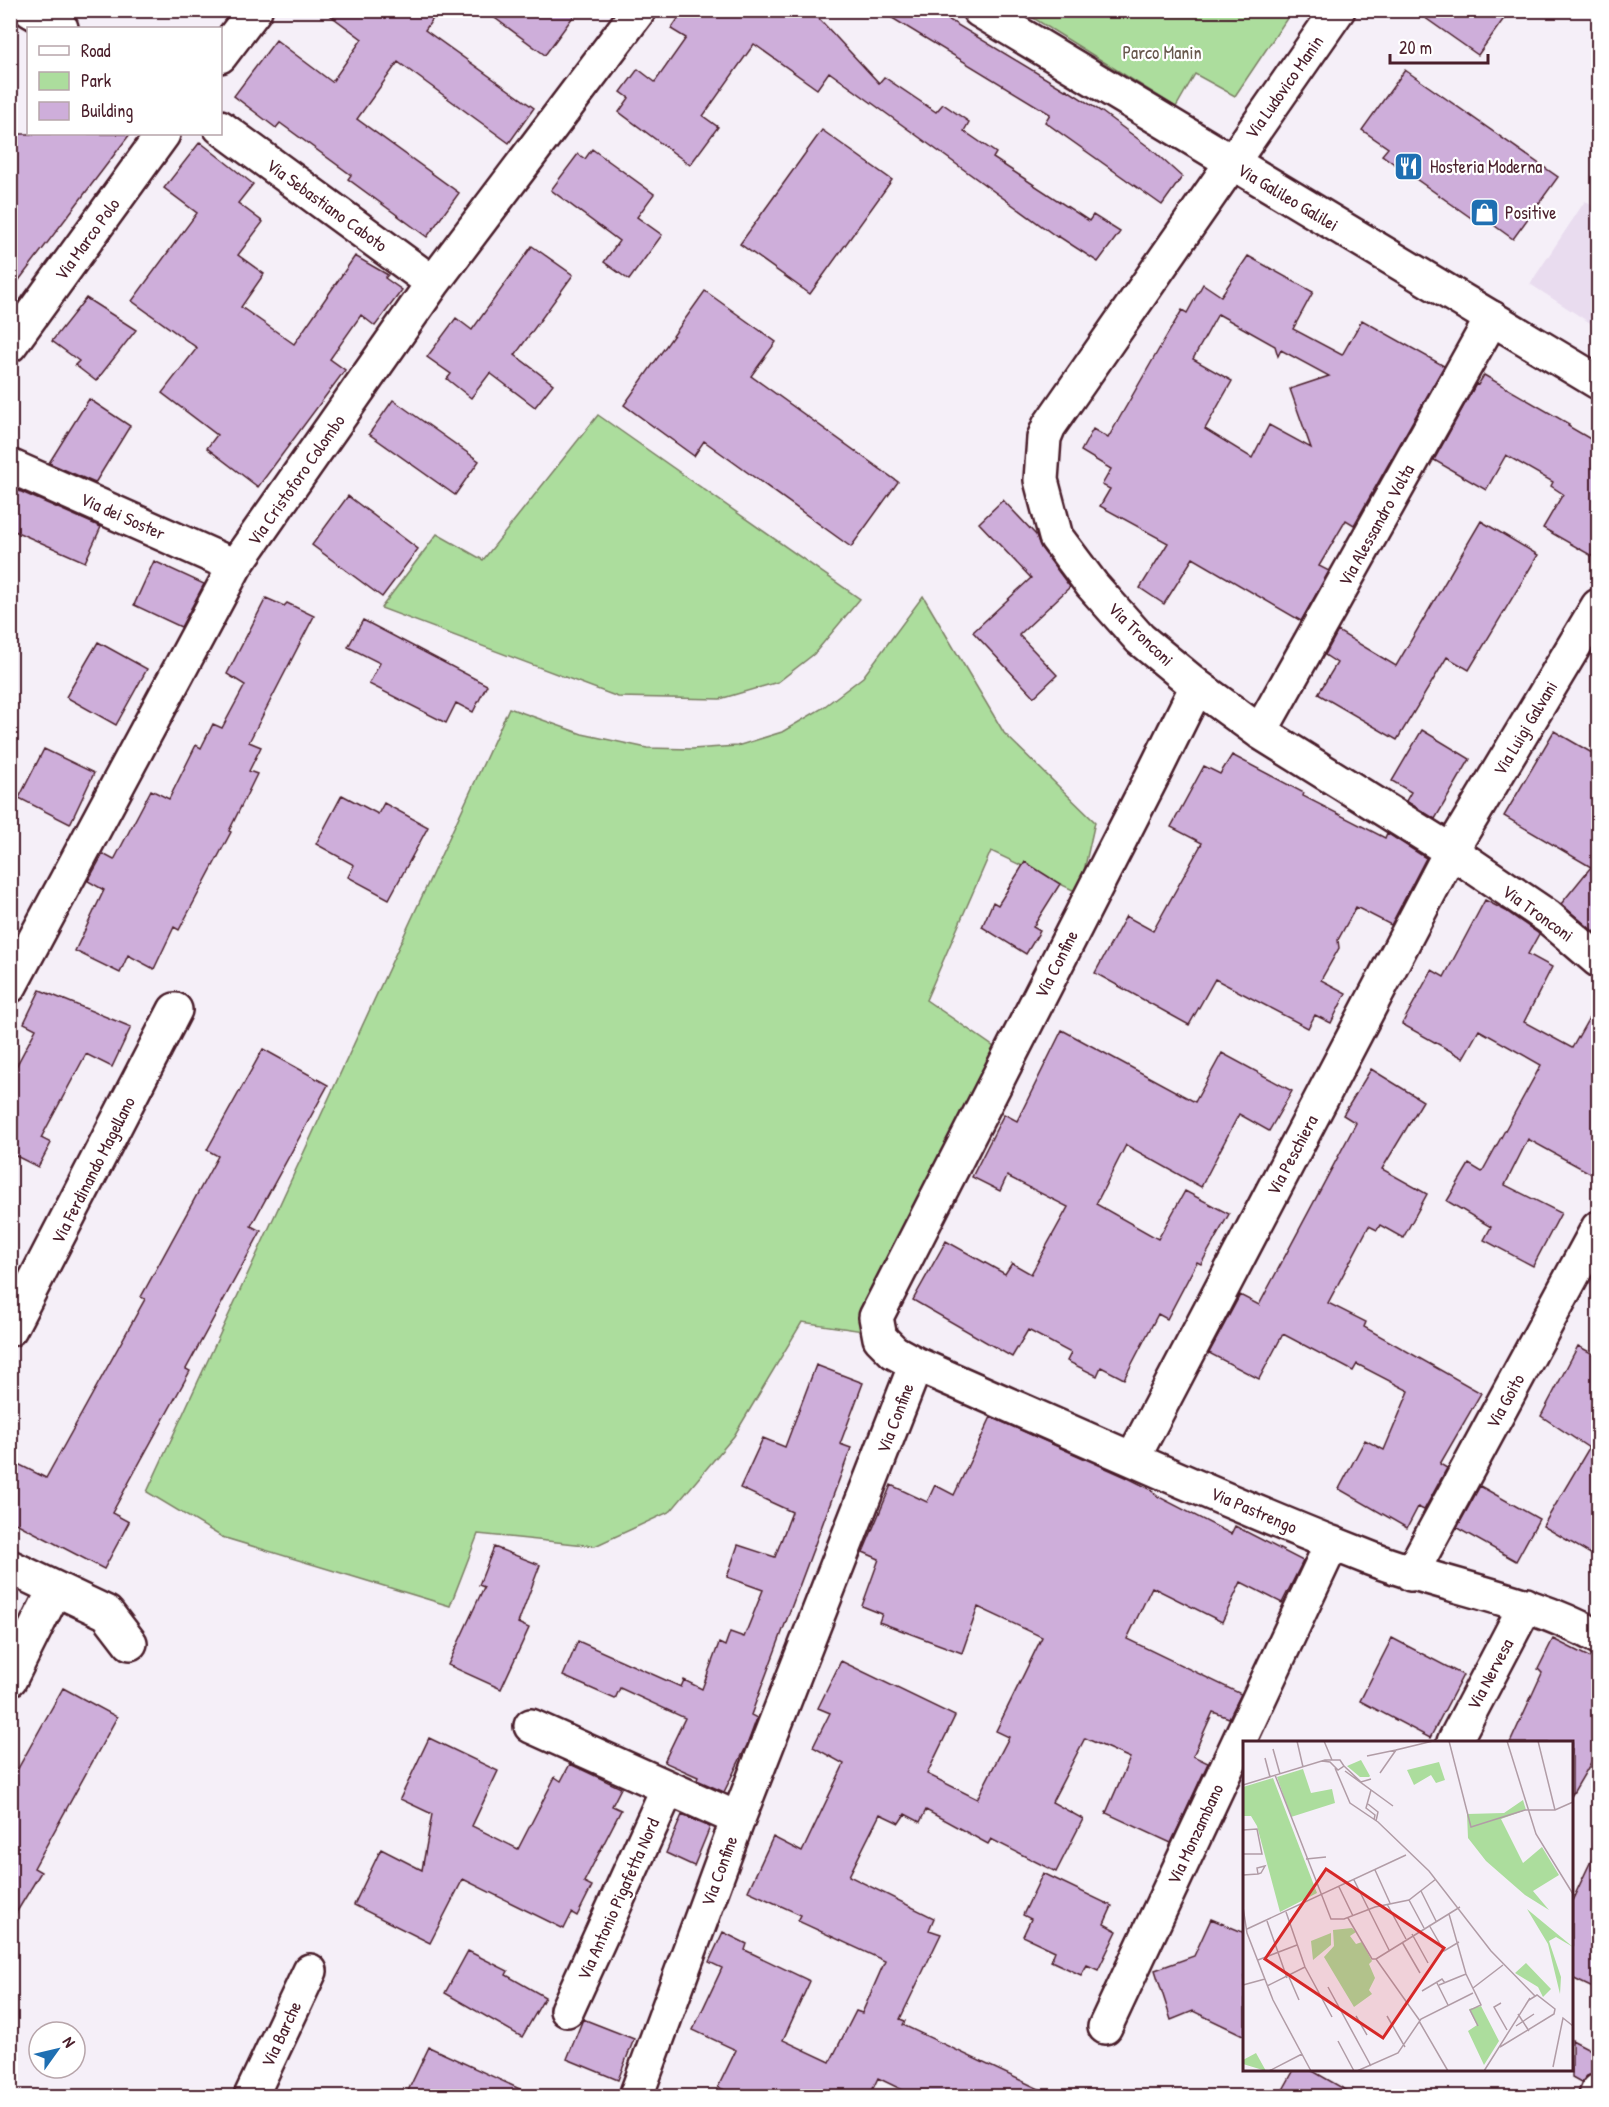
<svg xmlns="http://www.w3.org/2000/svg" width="1609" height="2107" font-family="'Patrick Hand',sans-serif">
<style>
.built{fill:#e9dcef}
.green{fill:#acdd9d;stroke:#7b7e64;stroke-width:1.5}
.building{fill:#ceaeda;stroke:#4a1f2b;stroke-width:1.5;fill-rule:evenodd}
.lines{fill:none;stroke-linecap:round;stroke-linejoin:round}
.minor-casing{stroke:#4a1f2b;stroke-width:38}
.tertiary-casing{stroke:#4a1f2b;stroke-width:38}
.minor{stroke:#fff;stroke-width:33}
.tertiary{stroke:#fff;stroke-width:33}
.labels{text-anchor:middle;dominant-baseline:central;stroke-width:4.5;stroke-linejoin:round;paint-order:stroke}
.park-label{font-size:18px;fill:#67584d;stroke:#fff}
.street-label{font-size:18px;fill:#4a1f2b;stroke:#fff}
.poi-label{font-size:18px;fill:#4a1f2b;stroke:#fff;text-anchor:start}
.inset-road{fill:none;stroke:#b19ca6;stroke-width:1.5}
.view{fill:#d62828;fill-opacity:0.15;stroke:#d62828;stroke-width:3}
.inset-edge{fill:none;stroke:#4a1f2b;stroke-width:3}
</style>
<rect width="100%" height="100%" fill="#f5eff8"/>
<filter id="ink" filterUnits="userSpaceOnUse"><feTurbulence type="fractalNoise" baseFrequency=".0167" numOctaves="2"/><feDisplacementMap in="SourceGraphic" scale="12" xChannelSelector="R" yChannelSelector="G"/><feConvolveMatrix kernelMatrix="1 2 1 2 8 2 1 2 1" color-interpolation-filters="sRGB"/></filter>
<g filter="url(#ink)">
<path class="built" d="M 1585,201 L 1598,210 L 1598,328 L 1530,284 Z"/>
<path class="green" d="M 1022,11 L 1292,11 L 1235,96 L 1195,74 L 1176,107 Z
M 598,415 L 860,599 L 814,654 L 778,682 L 720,699 L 618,697 L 381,608 L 437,534 L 483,560 Z
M 923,596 L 1004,733 L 1095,822 L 1079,893 L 991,851 L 926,1000 L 1010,1058 L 863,1331 L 802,1322 L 734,1436 L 671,1511 L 595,1546 L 478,1534 L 450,1606 L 222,1537 L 147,1492 L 509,708 L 582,734 L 647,748 L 692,749 L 737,746 L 782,732 L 821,709 L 863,677 Z"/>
<path class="building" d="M 323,10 L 439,10 L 425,30 L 534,108 L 509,143 L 398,62 L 357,119 L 459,193 L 427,237 L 348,179 L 351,175 L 280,123 L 276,128 L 234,96 L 276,40 L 332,82 L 362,39 Z
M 484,10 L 578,10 L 545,55 Z
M 684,10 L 811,10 L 879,83 L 884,77 L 936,112 L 943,104 L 969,122 L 964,131 L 996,153 L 993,158 L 1089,221 L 1093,215 L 1120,232 L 1098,262 L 1058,236 L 1057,237 L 829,72 L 817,89 L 754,44 L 703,116 L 718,127 L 690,165 L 619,112 L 629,98 L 621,92 L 638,69 L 655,82 L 686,38 L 671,29 Z
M 879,10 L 933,10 L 1065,90 L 1066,89 L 1102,112 L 1150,148 L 1182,177 L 1162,205 L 1045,122 L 1050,114 Z
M 1414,10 L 1510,10 L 1478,55 Z
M 1405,70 L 1558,177 L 1513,239 L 1481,216 L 1477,222 L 1382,155 L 1388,148 L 1362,130 Z
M 822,130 L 892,180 L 810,294 L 740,244 Z
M 10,134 L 130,134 L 10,292 Z
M 200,142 L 253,184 L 238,203 L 263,222 L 238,255 L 264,274 L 241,307 L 294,344 L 355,256 L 388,275 L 385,278 L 402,290 L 375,326 L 361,315 L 330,359 L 345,370 L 258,487 L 207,448 L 217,435 L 162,393 L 197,348 L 132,301 L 197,213 L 164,188 Z
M 592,149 L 654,194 L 637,217 L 662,235 L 629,280 L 604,262 L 619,241 L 551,190 L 578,154 L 585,159 Z
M 532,246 L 573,275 L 515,355 L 553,384 L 535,407 L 490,373 L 471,398 L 447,379 L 451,374 L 427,357 L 456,318 L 472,330 Z
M 1248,256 L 1313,292 L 1293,329 L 1342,355 L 1362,320 L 1444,366 L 1354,525 L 1346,520 L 1319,566 L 1329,571 L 1301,621 L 1193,558 L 1164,604 L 1140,588 L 1168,543 L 1100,506 L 1110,489 L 1102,485 L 1111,469 L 1081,451 L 1093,429 L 1108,438 L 1163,342 L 1182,310 L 1187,313 L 1203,284 L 1221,296 ZM 1218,314 L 1275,346 L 1278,356 L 1281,350 L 1329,376 L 1290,389 L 1311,448 L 1269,425 L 1252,458 L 1205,429 L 1232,381 L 1193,359 Z
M 705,291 L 776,342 L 751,376 L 898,482 L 851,547 L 704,441 L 694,456 L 624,405 Z
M 86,298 L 136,330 L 96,381 L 75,365 L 79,361 L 52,341 Z
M 1484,375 L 1569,424 L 1568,426 L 1599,444 L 1599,560 L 1543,528 L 1563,494 L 1551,486 L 1553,482 L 1506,455 L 1486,490 L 1434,460 L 1476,384 L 1478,385 Z
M 89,399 L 130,426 L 95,483 L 49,463 Z
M 393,400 L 479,461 L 455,495 L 369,434 Z
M 10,487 L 101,527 L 85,562 L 10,529 Z
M 348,496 L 418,549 L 382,597 L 312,545 Z
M 1003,500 L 1036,535 L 1041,548 L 1070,587 L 1019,635 L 1057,675 L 1034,697 L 973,632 L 1031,578 L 979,523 Z
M 1481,521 L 1538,555 L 1469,670 L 1447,657 L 1397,740 L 1318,694 L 1337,663 L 1325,655 L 1338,631 L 1396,666 Z
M 154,561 L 204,584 L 181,627 L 134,605 Z
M 266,598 L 284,606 L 287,603 L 314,616 L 249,742 L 261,747 L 249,771 L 257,774 L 229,831 L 231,832 L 179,930 L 174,927 L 154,969 L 128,955 L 120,973 L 75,951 L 104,890 L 88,881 L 103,854 L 114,860 L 151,790 L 169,799 L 196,745 L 201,748 L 213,724 L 222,728 L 245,685 L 227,674 Z
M 363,620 L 487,685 L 473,712 L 456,703 L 446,723 L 369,684 L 380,663 L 348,647 Z
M 98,642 L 147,669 L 116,725 L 66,697 Z
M 1422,730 L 1470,759 L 1435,819 L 1406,801 L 1411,792 L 1392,781 Z
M 1554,731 L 1599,757 L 1599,936 L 1561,904 L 1591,867 L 1504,816 Z
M 44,749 L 94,773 L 70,824 L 19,798 Z
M 1232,755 L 1304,793 L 1303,796 L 1385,838 L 1387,833 L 1426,858 L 1391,925 L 1356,907 L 1338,940 L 1339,948 L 1321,980 L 1346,993 L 1331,1023 L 1315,1015 L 1308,1028 L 1215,979 L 1189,1025 L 1095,973 L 1126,916 L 1153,931 L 1202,843 L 1171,827 L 1204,766 L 1220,774 Z
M 342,795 L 378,814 L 384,803 L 428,827 L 389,899 L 348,877 L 354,865 L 316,844 Z
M 1025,862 L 1060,884 L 1033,927 L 1040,931 L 1026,954 L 982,927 L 993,902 L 998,905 Z
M 1485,900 L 1506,911 L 1539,934 L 1528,954 L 1552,967 L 1524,1022 L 1572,1048 L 1599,1000 L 1599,1178 L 1528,1139 L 1505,1185 L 1561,1213 L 1533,1266 L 1484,1240 L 1491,1227 L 1447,1201 L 1469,1164 L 1482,1172 L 1541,1065 L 1479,1030 L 1463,1058 L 1402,1024 L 1432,970 L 1444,977 Z
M 40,990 L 131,1027 L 112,1067 L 86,1054 L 41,1138 L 51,1143 L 38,1167 L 10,1153 L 10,1078 L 36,1029 L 24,1023 Z
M 1062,1030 L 1195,1102 L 1222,1053 L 1292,1091 L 1269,1131 L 1239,1114 L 1201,1187 L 1126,1145 L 1096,1204 L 1158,1239 L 1185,1191 L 1229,1214 L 1201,1264 L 1197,1262 L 1167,1319 L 1158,1314 L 1124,1379 L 1101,1367 L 1097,1376 L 1067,1361 L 1071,1353 L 1028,1330 L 1012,1357 L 913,1300 L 946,1241 L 1005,1274 L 1012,1263 L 1031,1274 L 1068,1207 L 1007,1176 L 1000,1191 L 972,1177 L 1004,1114 L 1017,1121 Z
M 263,1049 L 328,1085 L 251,1226 L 261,1231 L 186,1369 L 190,1371 L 112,1513 L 129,1522 L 104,1569 L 10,1520 L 10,1460 L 46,1478 L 145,1299 L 141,1297 L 218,1156 L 207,1150 Z
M 1371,1069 L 1423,1101 L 1382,1169 L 1427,1194 L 1403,1238 L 1380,1225 L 1377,1230 L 1369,1226 L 1328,1303 L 1366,1322 L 1364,1327 L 1481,1393 L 1440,1464 L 1447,1468 L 1424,1510 L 1418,1507 L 1407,1528 L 1339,1489 L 1365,1440 L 1384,1450 L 1409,1391 L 1357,1364 L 1353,1371 L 1283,1334 L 1259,1379 L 1209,1353 L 1240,1295 L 1259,1305 L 1356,1123 L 1343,1115 Z
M 1578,1346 L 1599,1357 L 1599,1559 L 1543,1526 L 1589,1448 L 1541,1416 Z
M 816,1365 L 863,1383 L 840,1444 L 851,1448 L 751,1715 L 757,1718 L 747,1745 L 724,1792 L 697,1780 L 698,1777 L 664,1762 L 685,1718 L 620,1688 L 615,1699 L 563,1676 L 578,1641 L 681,1687 L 684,1680 L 702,1689 L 719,1643 L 725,1646 L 730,1632 L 744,1637 L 763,1590 L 727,1577 L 738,1545 L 775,1557 L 792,1512 L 740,1488 L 763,1438 L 785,1447 Z
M 991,1417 L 1128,1478 L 1150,1489 L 1157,1496 L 1231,1534 L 1235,1526 L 1303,1561 L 1282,1603 L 1241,1582 L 1222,1622 L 1152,1587 L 1127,1639 L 1241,1694 L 1229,1718 L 1213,1712 L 1193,1756 L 1208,1763 L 1171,1843 L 1106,1813 L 1130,1758 L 1085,1738 L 1052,1802 L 1083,1819 L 1056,1872 L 991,1839 L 988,1844 L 926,1810 L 920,1822 L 905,1814 L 899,1823 L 880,1814 L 849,1876 L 934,1918 L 929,1930 L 941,1934 L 900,2019 L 905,2021 L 903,2025 L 1056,2097 L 917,2097 L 878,2078 L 869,2097 L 739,2097 L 718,2087 L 736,2050 L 693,2030 L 722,1968 L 709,1962 L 723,1932 L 747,1944 L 745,1950 L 810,1981 L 783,2040 L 830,2062 L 856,2011 L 862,2013 L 885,1961 L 798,1921 L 801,1915 L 748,1891 L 773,1837 L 802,1852 L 844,1764 L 813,1747 L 830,1713 L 818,1708 L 841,1661 L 955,1716 L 927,1774 L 977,1799 L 1009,1737 L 996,1731 L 1042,1637 L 978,1607 L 962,1653 L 879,1622 L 882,1614 L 862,1606 L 879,1559 L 863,1552 L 891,1485 L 927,1502 L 935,1485 L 954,1495 Z
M 1480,1486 L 1539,1519 L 1516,1561 L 1457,1528 Z
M 494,1547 L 540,1565 L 518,1623 L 529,1628 L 501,1689 L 448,1665 L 484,1587 L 479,1585 Z
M 1392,1638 L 1463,1675 L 1430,1738 L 1360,1701 Z
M 1553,1639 L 1599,1662 L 1599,1749 L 1572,1795 L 1572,1743 L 1510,1743 L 1542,1673 L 1538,1669 Z
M 63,1688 L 117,1717 L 34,1868 L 41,1872 L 10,1923 L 10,1783 Z
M 429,1738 L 498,1771 L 472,1826 L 518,1849 L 555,1777 L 561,1781 L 570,1764 L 621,1788 L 612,1806 L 621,1810 L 584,1882 L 592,1886 L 577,1916 L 572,1913 L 564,1929 L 463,1879 L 430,1943 L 354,1905 L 381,1849 L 422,1870 L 432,1814 L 400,1799 Z
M 682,1815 L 710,1827 L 694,1866 L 666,1853 Z
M 1599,1844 L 1599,1991 L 1572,1978 L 1572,1901 Z
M 1043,1873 L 1112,1906 L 1104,1924 L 1117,1931 L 1098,1970 L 1087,1965 L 1081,1975 L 1051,1961 L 1055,1951 L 1023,1936 L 1031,1919 L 1023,1915 Z
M 1211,1919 L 1245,1933 L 1245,2036 L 1193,2011 L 1171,2020 L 1155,1970 L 1194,1956 Z
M 468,1951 L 508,1971 L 506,1975 L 545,1997 L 522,2037 L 445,1993 Z
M 583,2019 L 634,2039 L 618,2080 L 567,2059 Z
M 1572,2040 L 1599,2054 L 1598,2073 L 1587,2076 L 1581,2083 L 1572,2078 Z
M 429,2047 L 537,2097 L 405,2097 Z
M 1294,2070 L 1311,2070 L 1358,2097 L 1279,2097 Z"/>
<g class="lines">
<defs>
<path id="minor" d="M 30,10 L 61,28
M 1338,10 L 1049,426 L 1044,438 L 1041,480 L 1056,537 L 1092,585 L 1140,639 L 1197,686 L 1260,732 L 1451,851 L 1548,917 L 1598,960
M 220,56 L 255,10
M 220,127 L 433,283
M 10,345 L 163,134
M 10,466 L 235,566
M 1197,686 L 1156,769 L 876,1317 L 880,1338 L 894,1352 L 916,1364 C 1067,1430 1218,1499 1372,1559 C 1446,1587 1528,1598 1598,1637
M 1260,732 L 1492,318
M 10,986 L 235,566 L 433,283 L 639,10
M 10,1329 L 175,1010
M 1133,1458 L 1451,851 L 1598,606
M 10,1567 L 107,1613 L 130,1643
M 1411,1574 L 1598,1228
M 10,1679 L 55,1589
M 531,1726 L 738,1819
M 1454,1742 L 1526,1605
M 567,2010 L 668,1788
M 1105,2027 L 1332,1543
M 251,2096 L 310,1971
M 636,2096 L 738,1819 L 916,1364
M 1596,2096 L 1598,2091"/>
<path id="tertiary" d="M 979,10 L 1598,382"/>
</defs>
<use href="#minor" class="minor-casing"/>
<use href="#tertiary" class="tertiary-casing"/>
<use href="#minor" class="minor"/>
<use href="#tertiary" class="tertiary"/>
</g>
</g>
<defs>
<symbol id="restaurant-square" viewBox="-11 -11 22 22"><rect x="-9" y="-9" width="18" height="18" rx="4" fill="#1f6fb2" stroke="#fff"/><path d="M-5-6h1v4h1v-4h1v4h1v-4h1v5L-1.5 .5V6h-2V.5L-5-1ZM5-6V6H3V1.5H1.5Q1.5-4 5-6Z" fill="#fff"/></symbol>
<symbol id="shop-square" viewBox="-11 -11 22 22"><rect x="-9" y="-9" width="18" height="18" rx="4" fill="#1f6fb2" stroke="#fff"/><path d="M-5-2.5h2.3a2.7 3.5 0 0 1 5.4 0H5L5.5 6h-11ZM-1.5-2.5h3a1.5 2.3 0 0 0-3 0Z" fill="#fff"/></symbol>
</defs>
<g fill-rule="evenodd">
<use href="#restaurant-square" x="1392" y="150" width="33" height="33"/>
<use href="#shop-square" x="1468" y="196" width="33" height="33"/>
</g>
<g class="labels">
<g class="park-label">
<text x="1162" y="52">Parco Manin</text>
</g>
<g class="street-label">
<text transform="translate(1284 87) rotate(-55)">Via Ludovico Manin</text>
<text transform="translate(1288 197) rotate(31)">Via Galileo Galilei</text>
<text transform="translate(327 205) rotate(36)">Via Sebastiano Caboto</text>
<text transform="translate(87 239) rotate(-54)">Via Marco Polo</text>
<text transform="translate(296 480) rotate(-55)">Via Cristoforo Colombo</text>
<text transform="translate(123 516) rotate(24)">Via dei Soster</text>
<text transform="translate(1376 525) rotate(-61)">Via Alessandro Volta</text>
<text transform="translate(1141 634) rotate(44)">Via Tronconi</text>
<text transform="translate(1525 728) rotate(-59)">Via Luigi Galvani</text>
<text transform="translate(1538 913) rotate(36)">Via Tronconi</text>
<text transform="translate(1056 964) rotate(-63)">Via Confine</text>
<text transform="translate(1292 1155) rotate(-62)">Via Peschiera</text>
<text transform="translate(93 1170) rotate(-63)">Via Ferdinando Magellano</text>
<text transform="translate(1505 1401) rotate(-61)">Via Goito</text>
<text transform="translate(895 1418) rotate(-69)">Via Confine</text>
<text transform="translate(1254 1510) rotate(23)">Via Pastrengo</text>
<text transform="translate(1490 1674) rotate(-62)">Via Nervesa</text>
<text transform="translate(1195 1834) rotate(-65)">Via Monzambano</text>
<text transform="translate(719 1871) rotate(-70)">Via Confine</text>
<text transform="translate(618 1899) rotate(-66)">Via Antonio Pigafetta Nord</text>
<text transform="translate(281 2034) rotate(-65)">Via Barche</text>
</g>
<g class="poi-label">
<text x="1430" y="166">Hosteria Moderna</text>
<text x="1505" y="212">Positive</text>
</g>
</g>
<g transform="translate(1243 1741)">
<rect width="330" height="330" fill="#f5eff8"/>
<path d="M 118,19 L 127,35 L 126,36 L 117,36 L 104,25 ZM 196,21 L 202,39 L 193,42 L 188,34 L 171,44 L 164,29 ZM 60,28 L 68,52 L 89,48 L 92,62 L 48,76 L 34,36 ZM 30,37 L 74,152 L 37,171 L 14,85 L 8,75 L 0,75 L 0,46 ZM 280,59 L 283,69 L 258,78 L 280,122 L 299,106 L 316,134 L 290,150 L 306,169 L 282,154 L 243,120 L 225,97 L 224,73 L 261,72 ZM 284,168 L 330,206 L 313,196 L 306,200 L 318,236 L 317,253 L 305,203 ZM 109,187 L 113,191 L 107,195 L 113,203 L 119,201 L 129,220 L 126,223 L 132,237 L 126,249 L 129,253 L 111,266 L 81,216 L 91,205 L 90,189 ZM 88,192 L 88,204 L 70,219 L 68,200 ZM 283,222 L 308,248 L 300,256 L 295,246 L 272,232 ZM 238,265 L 256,300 L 241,324 L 225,290 L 234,284 L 226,268 ZM 13,312 L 23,330 L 0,323 L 0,319 Z" fill="#acdd9d"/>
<path class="inset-road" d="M 54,0 L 60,26M 81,0 L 89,19M 206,0 L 228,86 L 282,69 L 312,69 L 330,61M 264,0 L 293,93 L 330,153M 295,0 L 312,69M 30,8 L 37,33M 124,15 L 153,9M 22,17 L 27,36M 101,25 L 118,41 L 128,38M 92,27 L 107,62 L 135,81 L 186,130 L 248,210 L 292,255M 102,30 L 150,65M 137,32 L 153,9 L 190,0M 32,34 L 88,178 L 101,178 L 132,166 L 166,159 L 193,138M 0,44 L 82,19 L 97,19 L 101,25 L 95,29 L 87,21 L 79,20M 128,49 L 123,67 L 132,74 L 131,79M 125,63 L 135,71 L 133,80M 0,89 L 14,88 L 19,113 L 0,113M 63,118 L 83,116M 132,129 L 147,162M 0,134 L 15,133 L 18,132 L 22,125 L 14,127 L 15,133M 111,139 L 146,209M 96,146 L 110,175M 178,150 L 193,180M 166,159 L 181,187M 144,163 L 163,198M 0,166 L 4,192 L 30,259 L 68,330M 43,171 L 62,226 L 89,276M 206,173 L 223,233 L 238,264 L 227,269 L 235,285M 105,177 L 129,218 L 133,218 L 177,280M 24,180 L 44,237M 186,184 L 201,210 L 216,201M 4,188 L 163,114M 169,193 L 185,222M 159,201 L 177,232M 133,218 L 217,166M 15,219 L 54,204M 46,236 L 56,259M 194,242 L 205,264M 0,244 L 22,238M 196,244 L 223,233M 24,245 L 62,226M 85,246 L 128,325M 230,247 L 260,224M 179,250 L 199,238 L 202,242M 258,262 L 251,266 L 264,289M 275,273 L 286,290M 113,275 L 124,294M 144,275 L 162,306M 176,280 L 205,330M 273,285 L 291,273M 95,300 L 111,330M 257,306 L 311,273 L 312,268 L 294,254 L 286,259M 310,326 L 320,277 L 330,285M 26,330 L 59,313M 114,330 L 155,312 L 178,278 L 230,252M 241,330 L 287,257"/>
<path class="view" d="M 83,128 L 201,207 L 140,297 L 22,218 Z"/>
<rect width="330" height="330" class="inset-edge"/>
</g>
<rect width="1609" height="2107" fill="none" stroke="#fff" stroke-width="36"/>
<rect x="18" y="18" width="1573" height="2071" fill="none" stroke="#4a1f2b" stroke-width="2" filter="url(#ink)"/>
<rect x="27" y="27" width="195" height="108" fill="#ffffff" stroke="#b7a5aa" stroke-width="1.5"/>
<rect x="39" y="46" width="30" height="9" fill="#ffffff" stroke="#b7a5aa" stroke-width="1.5"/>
<text x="81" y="57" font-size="18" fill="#4a1f2b">Road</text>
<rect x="39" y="72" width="30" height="18" fill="#acdd9d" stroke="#b7a5aa" stroke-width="1.5"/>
<text x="81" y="87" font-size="18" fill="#4a1f2b">Park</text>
<rect x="39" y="102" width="30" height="18" fill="#ceaeda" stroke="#b7a5aa" stroke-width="1.5"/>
<text x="81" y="117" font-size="18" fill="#4a1f2b">Building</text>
<g transform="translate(57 2050) rotate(56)"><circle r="28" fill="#ffffff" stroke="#b7a5aa" stroke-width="1.5"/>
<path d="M0-4.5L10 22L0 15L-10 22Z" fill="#1f6fb2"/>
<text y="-9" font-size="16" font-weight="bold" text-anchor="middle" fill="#4a1f2b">N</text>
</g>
<path d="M1390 54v9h98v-9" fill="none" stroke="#4a1f2b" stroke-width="3"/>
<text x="1399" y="54" font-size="18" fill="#4a1f2b" stroke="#ffffff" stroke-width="4.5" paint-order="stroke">20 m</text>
</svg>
